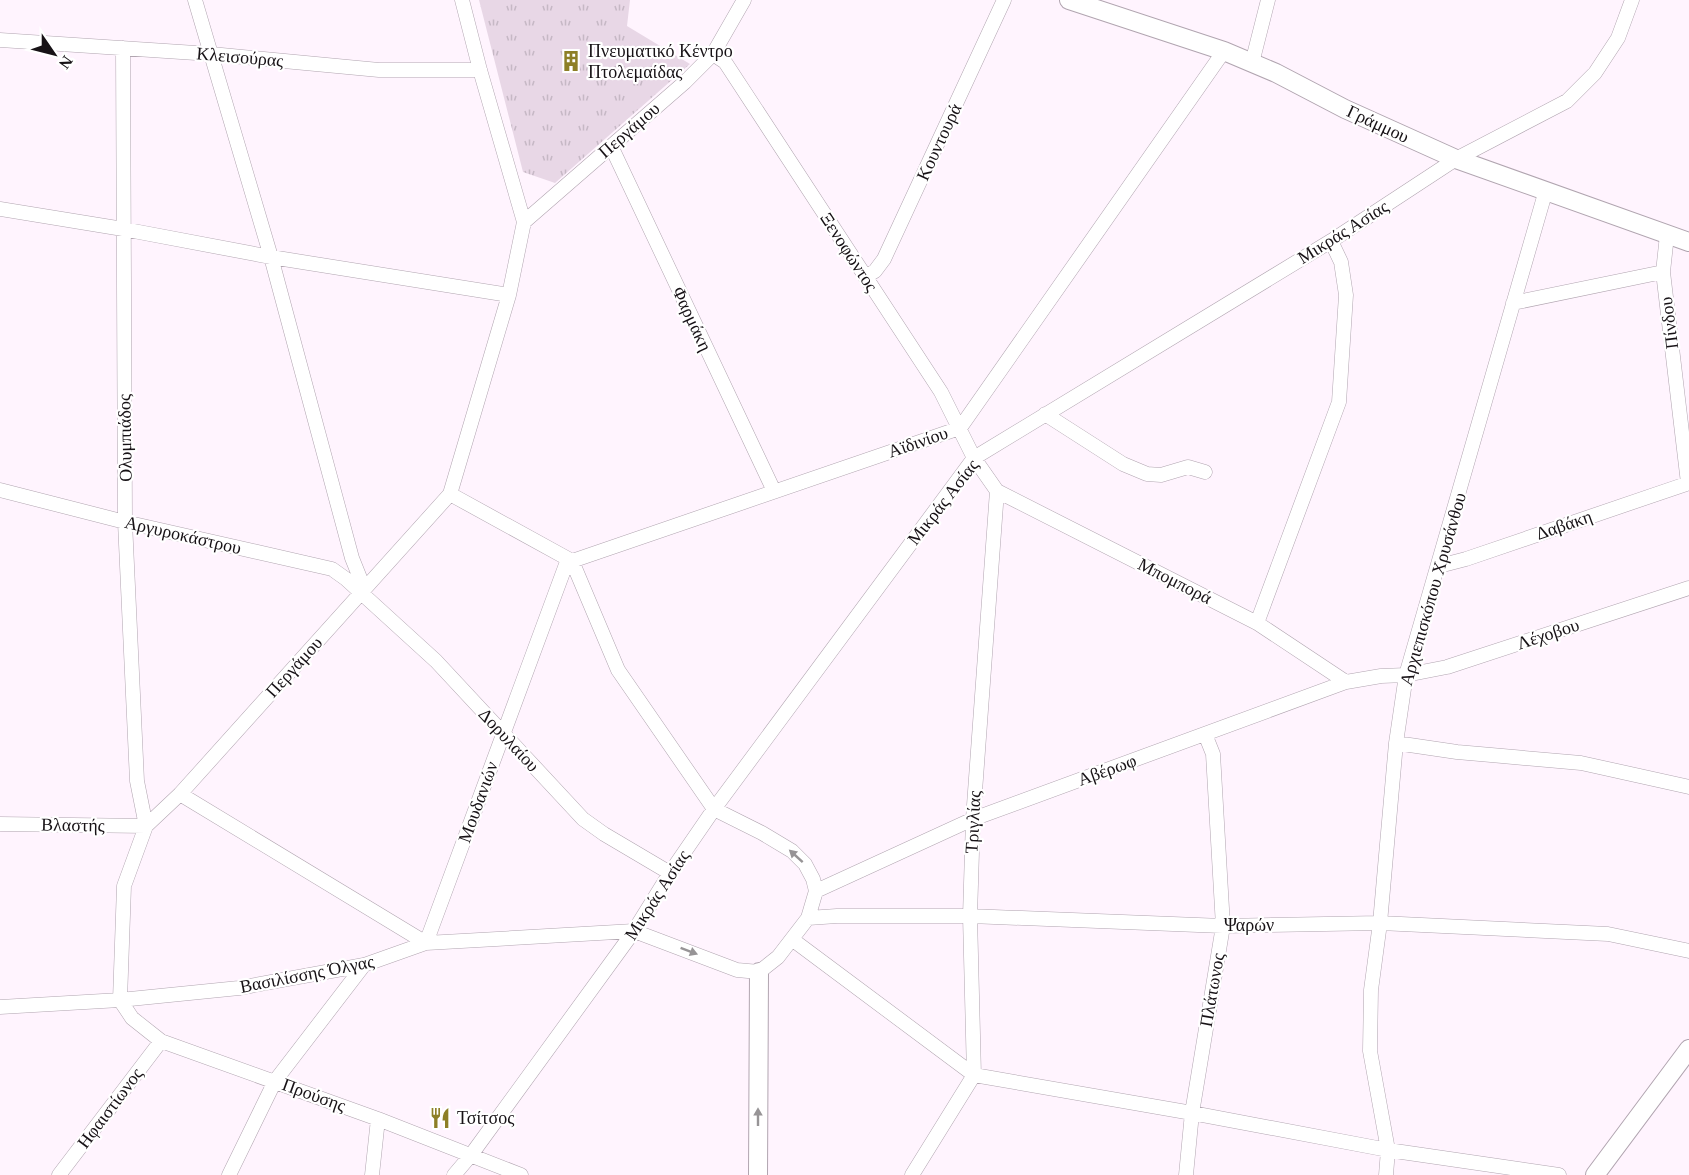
<svg xmlns="http://www.w3.org/2000/svg" width="1689" height="1175" font-family="Georgia,serif">
<style>
.park{fill:url(#park-tufts)}
.lines{fill:none;stroke-linecap:round;stroke-linejoin:round}
.minor-casing{stroke:#b1a5b0;stroke-width:15}
.tertiary-casing{stroke:#b1a5b0;stroke-width:20}
.minor{stroke:#fff;stroke-width:14}
.tertiary{stroke:#fff;stroke-width:18}
.oneway{fill:#979496}
.labels{text-anchor:middle;dominant-baseline:central;stroke-width:4.5;stroke-linejoin:round;paint-order:stroke}
.poi-label{font-size:18px;fill:#171216;stroke:#fff;text-anchor:start}
.street-label{font-size:18px;fill:#171216;stroke:#fff}
</style>
<defs>
<pattern id="park-tufts" width="24" height="20" patternUnits="userSpaceOnUse" patternTransform="scale(1.5)"><rect width="24" height="20" fill="#e8d7e6"/><path d="M3 7l-1-3M5 7V3M7 7l1-3M15 17l-1-3M17 17v-4M19 17l1-3" fill="none" stroke="#c6b8c5"/></pattern>
</defs>
<rect width="100%" height="100%" fill="#fff4fe"/>
<path class="park" d="M 479,0 L 630,0 L 627,26 L 690,64 L 555,183 L 523,172 Z"/>
<g class="lines">
<defs>
<path id="minor" d="M 195,0 L 271,257 L 352,558 L 364,588
M 462,0 L 480,70 L 524,222
M 0,40 L 211,54 L 379,70 L 480,70
M 713,54 L 725,62 L 941,392 L 974,458 L 997,491 L 973,819 L 970,916 L 974,1075 L 912,1175
M 1252,63 L 1268,0
M 611,146 L 774,491
M 0,209 L 123,229 L 271,257 L 509,295
M 1667,235 L 1663,272 L 1688,483
M 865,277 L 875,271 L 884,259 L 1004,0
M 1513,303 L 1663,272
M 1045,414 L 1123,464 L 1147,474 L 1161,475 L 1188,467 L 1205,472
M 0,490 L 125,522 L 332,569 L 346,579 L 436,661 L 583,819 L 604,834 L 670,873
M 997,491 L 1257,623 L 1346,682
M 450,494 L 572,561 L 960,428 L 1224,51
M 1439,566 L 1466,559 L 1689,483
M 1257,623 L 1339,402 L 1346,295 L 1341,262 L 1331,241
M 1396,743 L 1457,752 L 1581,763 L 1689,787
M 180,794 L 426,943
M 0,824 L 146,826 L 137,781 L 125,522 L 123,48
M 816,891 L 973,819 L 1346,682 L 1381,676 L 1406,675 L 1447,667 L 1689,588
M 808,918 L 837,916 L 970,916 L 1223,926 L 1380,923 L 1608,934 L 1689,951
M 793,940 L 974,1075 L 1192,1113 L 1388,1150 L 1559,1175
M 426,943 L 568,559
M 0,1007 L 120,1000 L 124,886 L 146,826 L 180,794 L 450,494 L 509,295 L 524,222 L 685,82 L 713,54 L 744,0
M 59,1175 L 161,1041
M 229,1175 L 275,1081 L 364,965
M 372,1175 L 378,1119
M 454,1175 L 471,1155 L 634,931 L 670,873 L 714,809 L 974,458 L 1331,241 L 1456,159 L 1567,101 L 1595,73 L 1618,38 L 1632,0
M 521,1175 L 378,1119 L 161,1041 L 132,1018 L 120,1000 L 239,988 L 364,965 L 426,943 L 634,931 L 737,970 L 759,972 L 778,957 L 808,918 L 816,891 L 813,879 L 805,864 L 792,851 L 762,833 L 714,809 L 618,670 L 572,561
M 1186,1175 L 1192,1113 L 1223,926 L 1213,754 L 1205,734
M 1386,1175 L 1388,1150 L 1370,1051 L 1371,990 L 1380,923 L 1396,743 L 1406,675 L 1546,190"/>
<path id="tertiary" d="M 1069,0 L 1224,51 L 1276,73 L 1345,109 L 1456,159 L 1689,242
M 758,1175 L 759,972
M 1595,1175 L 1689,1049"/>
</defs>
<use href="#minor" class="minor-casing"/>
<use href="#tertiary" class="tertiary-casing"/>
<use href="#minor" class="minor"/>
<use href="#tertiary" class="tertiary"/>
</g>
<defs><path id="oneway-solid" d="M-6-.8H1V-3.2L6.5 0L1 3.2V.8H-6Z" transform="scale(1.5)"/></defs>
<g class="oneway">
<use href="#oneway-solid" transform="translate(796 856) rotate(-138)"/>
<use href="#oneway-solid" transform="translate(689 951) rotate(21)"/>
<use href="#oneway-solid" transform="translate(758 1117) rotate(-90)"/>
</g>
<defs>
<symbol id="building-bare" viewBox="-9 -9 18 18"><path d="M-4-6H4V6H1V3H-1V6H-4ZM-2.5-4.3h1.7v1.8h-1.7ZM.8-4.3h1.7v1.8H.8ZM-2.5-1h1.7V.8h-1.7ZM.8-1h1.7V.8H.8Z" fill="#8d7f26" stroke="#fff" stroke-width="2.5" paint-order="stroke"/></symbol>
<symbol id="restaurant-bare" viewBox="-9 -9 18 18"><path d="M-5-6h1v4h1v-4h1v4h1v-4h1v5L-1.5 .5V6h-2V.5L-5-1ZM5-6V6H3V1.5H1.5Q1.5-4 5-6Z" fill="#8d7f26" stroke="#fff" stroke-width="2.5" paint-order="stroke"/></symbol>
</defs>
<g fill-rule="evenodd">
<use href="#building-bare" x="556" y="46" width="30" height="30"/>
<use href="#restaurant-bare" x="425" y="1103" width="30" height="30"/>
</g>
<g class="labels">
<g class="poi-label">
<text x="588" y="51">Πνευματικό Κέντρο<tspan x="588" dy="21">Πτολεμαίδας</tspan></text>
<text x="457" y="1118">Τσίτσος</text>
</g>
<g class="street-label">
<text transform="translate(240 57) rotate(5)">Κλεισούρας</text>
<text transform="translate(1378 124) rotate(25)">Γράμμου</text>
<text transform="translate(629 130) rotate(-41)">Περγάμου</text>
<text transform="translate(939 142) rotate(-65)">Κουντουρά</text>
<text transform="translate(1343 232) rotate(-32)">Μικράς Ασίας</text>
<text transform="translate(849 252) rotate(57)">Ξενοφώντος</text>
<text transform="translate(692 319) rotate(65)">Φαρμάκη</text>
<text transform="translate(1669 323) rotate(-97)">Πίνδου</text>
<text transform="translate(125 438) rotate(-91)">Ολυμπιάδος</text>
<text transform="translate(918 442) rotate(-19)">Αϊδινίου</text>
<text transform="translate(943 502) rotate(-52)">Μικράς Ασίας</text>
<text transform="translate(1564 525) rotate(-19)">Δαβάκη</text>
<text transform="translate(183 535) rotate(13)">Αργυροκάστρου</text>
<text transform="translate(1175 581) rotate(27)">Μπομπορά</text>
<text transform="translate(1433 589) rotate(-74)">Αρχιεπισκόπου Χρυσάνθου</text>
<text transform="translate(1548 634) rotate(-18)">Λέχοβου</text>
<text transform="translate(294 667) rotate(-48)">Περγάμου</text>
<text transform="translate(509 740) rotate(47)">Δορυλαίου</text>
<text transform="translate(1107 770) rotate(-20)">Αβέρωφ</text>
<text transform="translate(478 802) rotate(-70)">Μουδανιών</text>
<text transform="translate(973 822) rotate(-87)">Τριγλίας</text>
<text transform="translate(73 825) rotate(1)">Βλαστής</text>
<text transform="translate(657 895) rotate(-57)">Μικράς Ασίας</text>
<text x="1249" y="925">Ψαρών</text>
<text transform="translate(307 974) rotate(-11)">Βασιλίσσης Όλγας</text>
<text transform="translate(1212 990) rotate(-80)">Πλάτωνος</text>
<text transform="translate(314 1095) rotate(20)">Προύσης</text>
<text transform="translate(110 1108) rotate(-53)">Ηφαιστίωνος</text>
</g>
</g>
<g transform="translate(54 54) rotate(125)" stroke="#ffffff" stroke-width="4.5" paint-order="stroke">
<path d="M0-4.5L10 22L0 15L-10 22Z" fill="#171216"/>
<text y="-9" font-size="16" font-weight="bold" text-anchor="middle" fill="#171216">N</text>
</g>
</svg>
